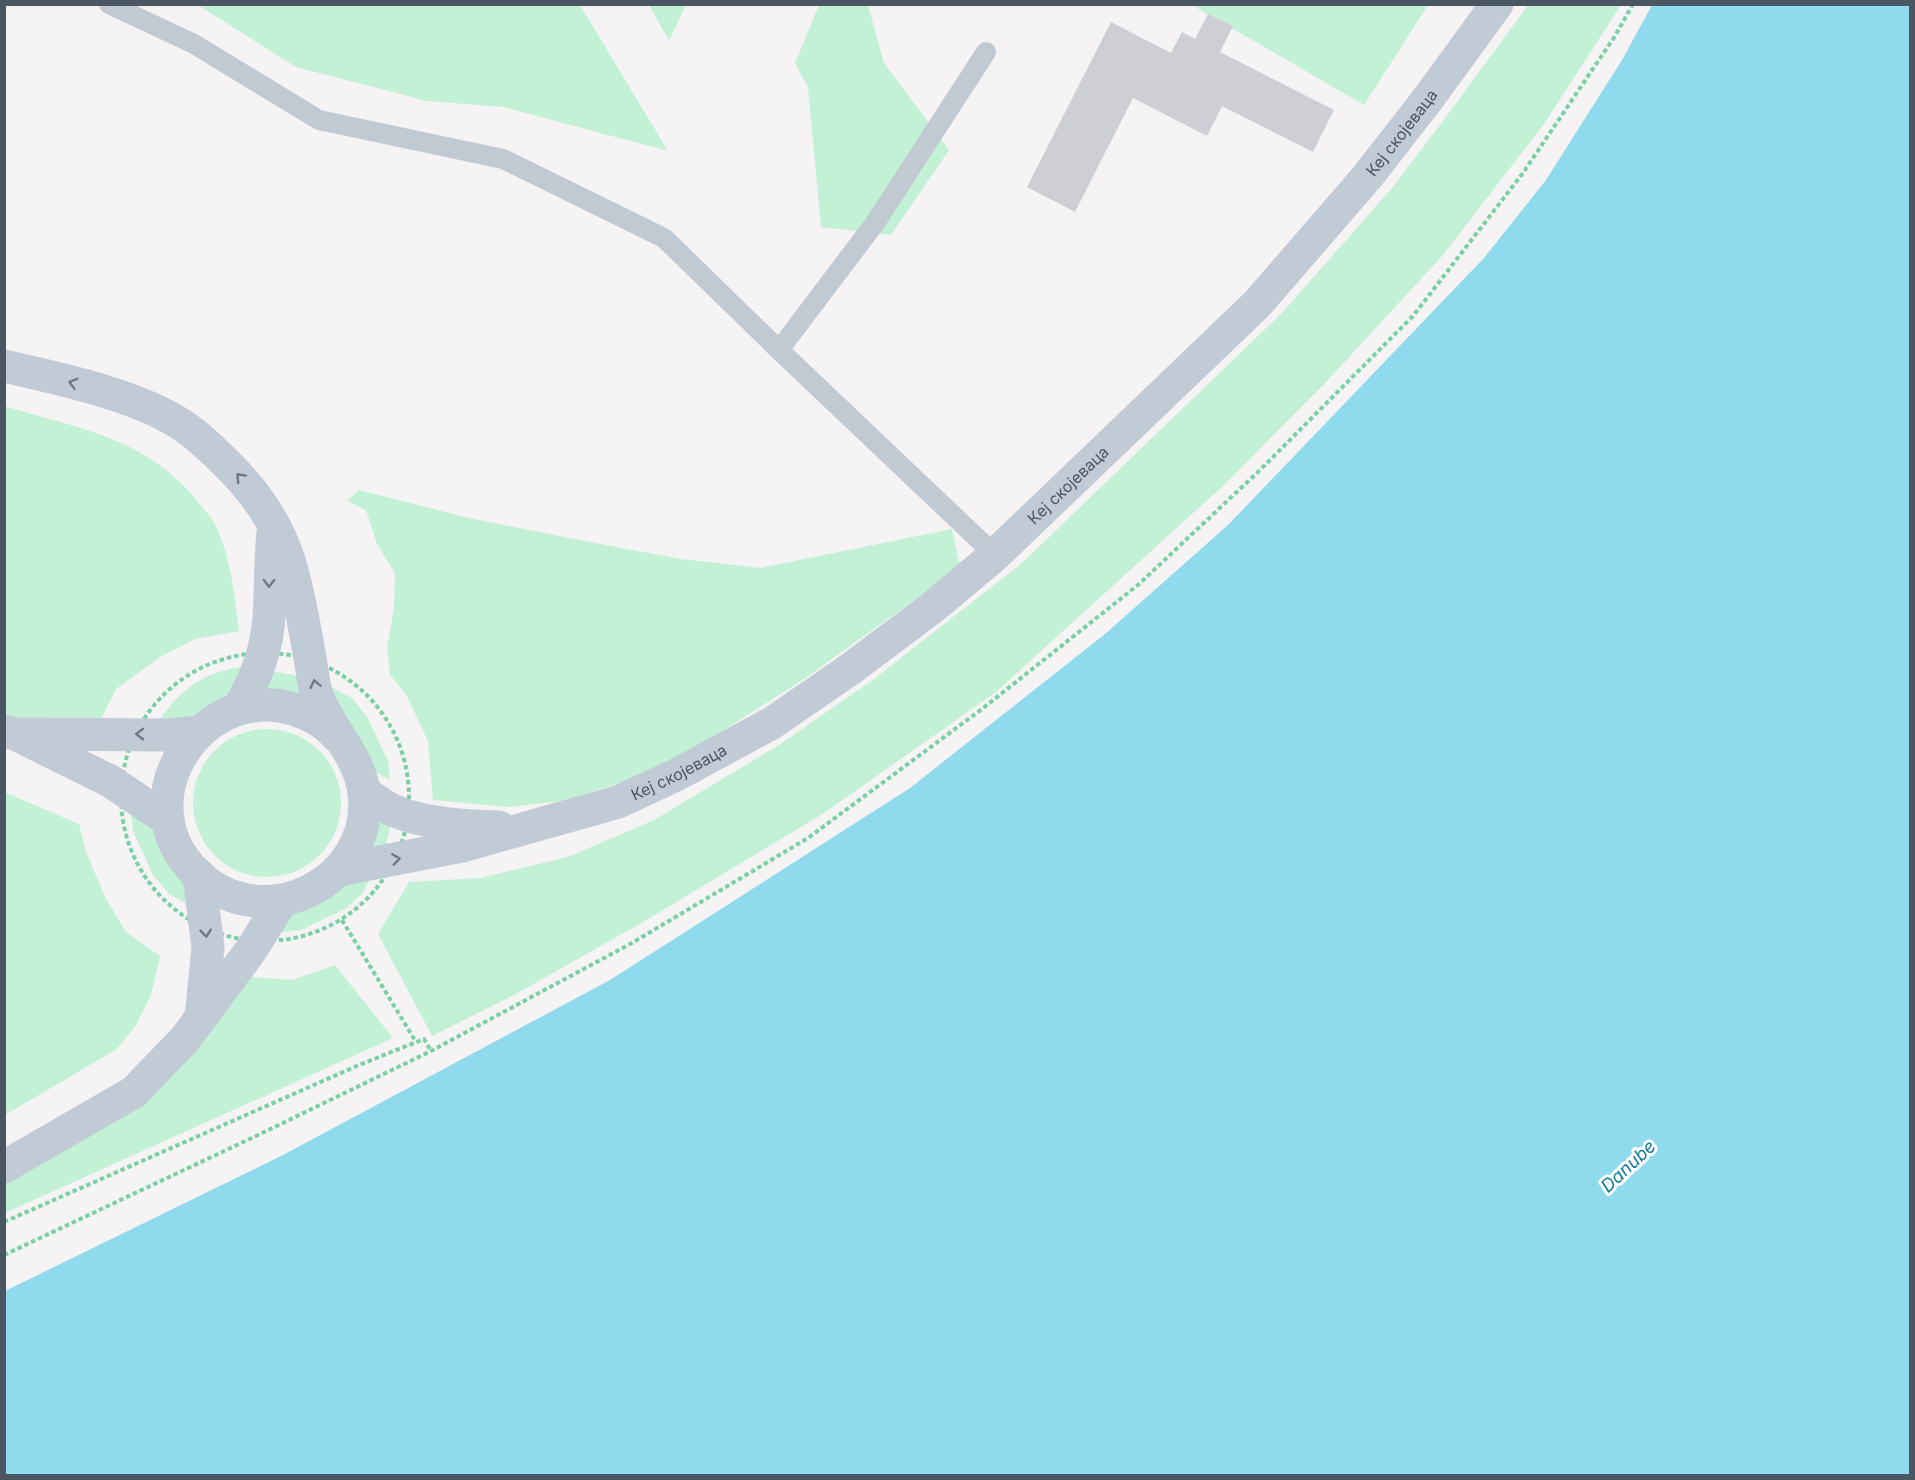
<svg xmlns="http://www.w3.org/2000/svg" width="1915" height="1480" font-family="Inter,sans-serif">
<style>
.green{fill:#c3f1d5}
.water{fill:#90daee}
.building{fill:#cdcfd5}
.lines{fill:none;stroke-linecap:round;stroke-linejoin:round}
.path{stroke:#7ad0a6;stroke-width:4;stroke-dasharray:4.5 3;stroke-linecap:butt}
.service{stroke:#c1cad2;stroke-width:20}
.secondary{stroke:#c1cbd6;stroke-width:33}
.oneway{stroke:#6e7984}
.labels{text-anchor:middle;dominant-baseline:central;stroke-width:6;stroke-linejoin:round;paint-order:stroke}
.street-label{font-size:16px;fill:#4a5661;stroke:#fff}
.water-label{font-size:18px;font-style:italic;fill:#0c7c9b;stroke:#fff}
</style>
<rect width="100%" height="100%" fill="#f5f3f3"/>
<path class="green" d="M 198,5 L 580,5 L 668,151 L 503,107 L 427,101 L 296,67 Z
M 649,5 L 686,5 L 669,41 Z
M 819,5 L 868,5 L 884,63 L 949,150 L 891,235 L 821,227 L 808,87 L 795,63 Z
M 1192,5 L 1428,5 L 1364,105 Z
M 1528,5 L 1621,5 L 1544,124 L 1443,255 L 1327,381 L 1224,485 L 996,692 L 824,813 L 645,921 L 514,995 L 432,1036 L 378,934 L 409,882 L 480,878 L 568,857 L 654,820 L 779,745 L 874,679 L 1021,564 L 1282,313 L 1393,187 L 1452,109 Z
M 4,406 C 77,428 148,438 198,502 C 204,510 213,519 217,528 C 231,560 235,597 239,631 L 195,639 L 160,657 L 116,689 L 97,727 L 19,718 L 5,714 Z
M 359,490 L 469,518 L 579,540 L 681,559 L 760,568 L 952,529 L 960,567 L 807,677 L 661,770 L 563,801 L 507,807 L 433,800 L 428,741 L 406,694 L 390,675 L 387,648 L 394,608 L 395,573 L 377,544 L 366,510 L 347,501 Z
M 250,665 L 240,686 L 221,701 L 177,723 L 157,725 C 167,706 185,688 204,678 C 218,671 235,668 250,665 Z
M 266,670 L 299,676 L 305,699 L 258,692 Z
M 331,687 L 352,698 L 367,717 L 388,761 L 390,780 L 375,772 L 359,754 Z
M193 803a74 74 0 1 1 148 0a74 74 0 1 1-148 0Z
M 4,792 L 79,824 L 86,852 L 106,899 L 126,932 L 160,956 L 151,995 L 136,1025 L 117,1049 L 5,1115 Z
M 371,809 L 392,819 L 384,852 L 361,855 Z
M 131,811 L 146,819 L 162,837 L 186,883 L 189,905 L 169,894 L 153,875 L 133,831 Z
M 373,872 L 363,893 L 345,909 L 301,930 L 281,932 L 288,917 L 306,901 Z
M 335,965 L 393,1038 L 5,1213 L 5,1176 L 251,977 L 292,980 Z"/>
<path class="water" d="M 1652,5 L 1910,5 L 1910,1475 L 5,1475 L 5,1291 L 283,1155 L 610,980 L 910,788 L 1105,634 L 1228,525 L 1484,258 L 1546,180 L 1622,60 Z"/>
<path class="building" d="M 1208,14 L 1233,26 L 1220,52 L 1334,110 L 1313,152 L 1222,106 L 1207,136 L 1133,98 L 1075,212 L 1027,187 L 1111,22 L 1171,53 L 1182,32 L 1195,39 Z"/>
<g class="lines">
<path class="path" d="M121 797a144 144 0 1 1 288 0a144 144 0 1 1-288 0Z
M 342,920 L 416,1042
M 4,1222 L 359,1065 L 424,1039 L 431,1051
M 4,1255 L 256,1136 L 431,1051 L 632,943 L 808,838 L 982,709 L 1138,585 L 1259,471 L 1413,316 L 1523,173 L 1615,36 L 1633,4"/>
<path class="service" d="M 109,4 L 194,44 L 319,120 L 503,159 L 664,238 L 779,350 L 995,555
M 779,350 L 875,223 L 986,52"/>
<g class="secondary">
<path d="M 4,366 C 59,379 135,394 182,425 C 200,437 215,452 230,467 C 257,494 277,524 289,560 C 299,592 304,625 310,658 C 312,669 313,681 316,692 C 328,728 359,754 364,792 C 375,882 264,937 198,875 C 112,793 221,657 321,722 C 327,726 333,732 338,737"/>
<path d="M 238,709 C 255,681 267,650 269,617 C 271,588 270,561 273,532"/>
<path d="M 4,731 L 15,734 L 110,781 L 168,820"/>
<path d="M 22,734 L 168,735 L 198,732"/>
<path d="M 364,792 C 373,798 382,805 392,810 C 424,824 465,826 499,827"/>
<path id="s1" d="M 338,870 L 462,846 L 618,802 L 678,774 L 772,723 L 849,670 L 933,607 L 995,555 L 1257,304 L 1367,177 L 1427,100 L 1497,4"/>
<path d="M 199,875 L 208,948 L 201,1018"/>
<path d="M 4,1167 L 134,1092 L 185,1039 L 251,950 L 282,901"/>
</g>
</g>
<defs><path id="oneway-chevron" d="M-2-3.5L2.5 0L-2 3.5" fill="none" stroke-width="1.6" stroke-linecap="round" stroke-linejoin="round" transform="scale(1.5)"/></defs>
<g class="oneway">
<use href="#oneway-chevron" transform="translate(73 383) rotate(-164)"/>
<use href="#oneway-chevron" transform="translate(240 477) rotate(-133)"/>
<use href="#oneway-chevron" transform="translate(269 583) rotate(91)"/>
<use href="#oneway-chevron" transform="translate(315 684) rotate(-102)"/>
<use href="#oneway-chevron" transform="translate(140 734) rotate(180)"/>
<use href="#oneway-chevron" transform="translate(396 859) rotate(-8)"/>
<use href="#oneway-chevron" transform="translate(206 933) rotate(84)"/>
</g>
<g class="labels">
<g class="street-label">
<text stroke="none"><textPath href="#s1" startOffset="1328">Кеј скојеваца</textPath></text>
<text stroke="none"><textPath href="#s1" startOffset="842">Кеј скојеваца</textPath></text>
<text stroke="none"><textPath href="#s1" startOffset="356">Кеј скојеваца</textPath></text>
</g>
<g class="water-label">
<text transform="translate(1628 1166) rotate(-43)">Danube</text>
</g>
</g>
<rect width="1915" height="1480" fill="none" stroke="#4a5661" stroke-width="12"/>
</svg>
